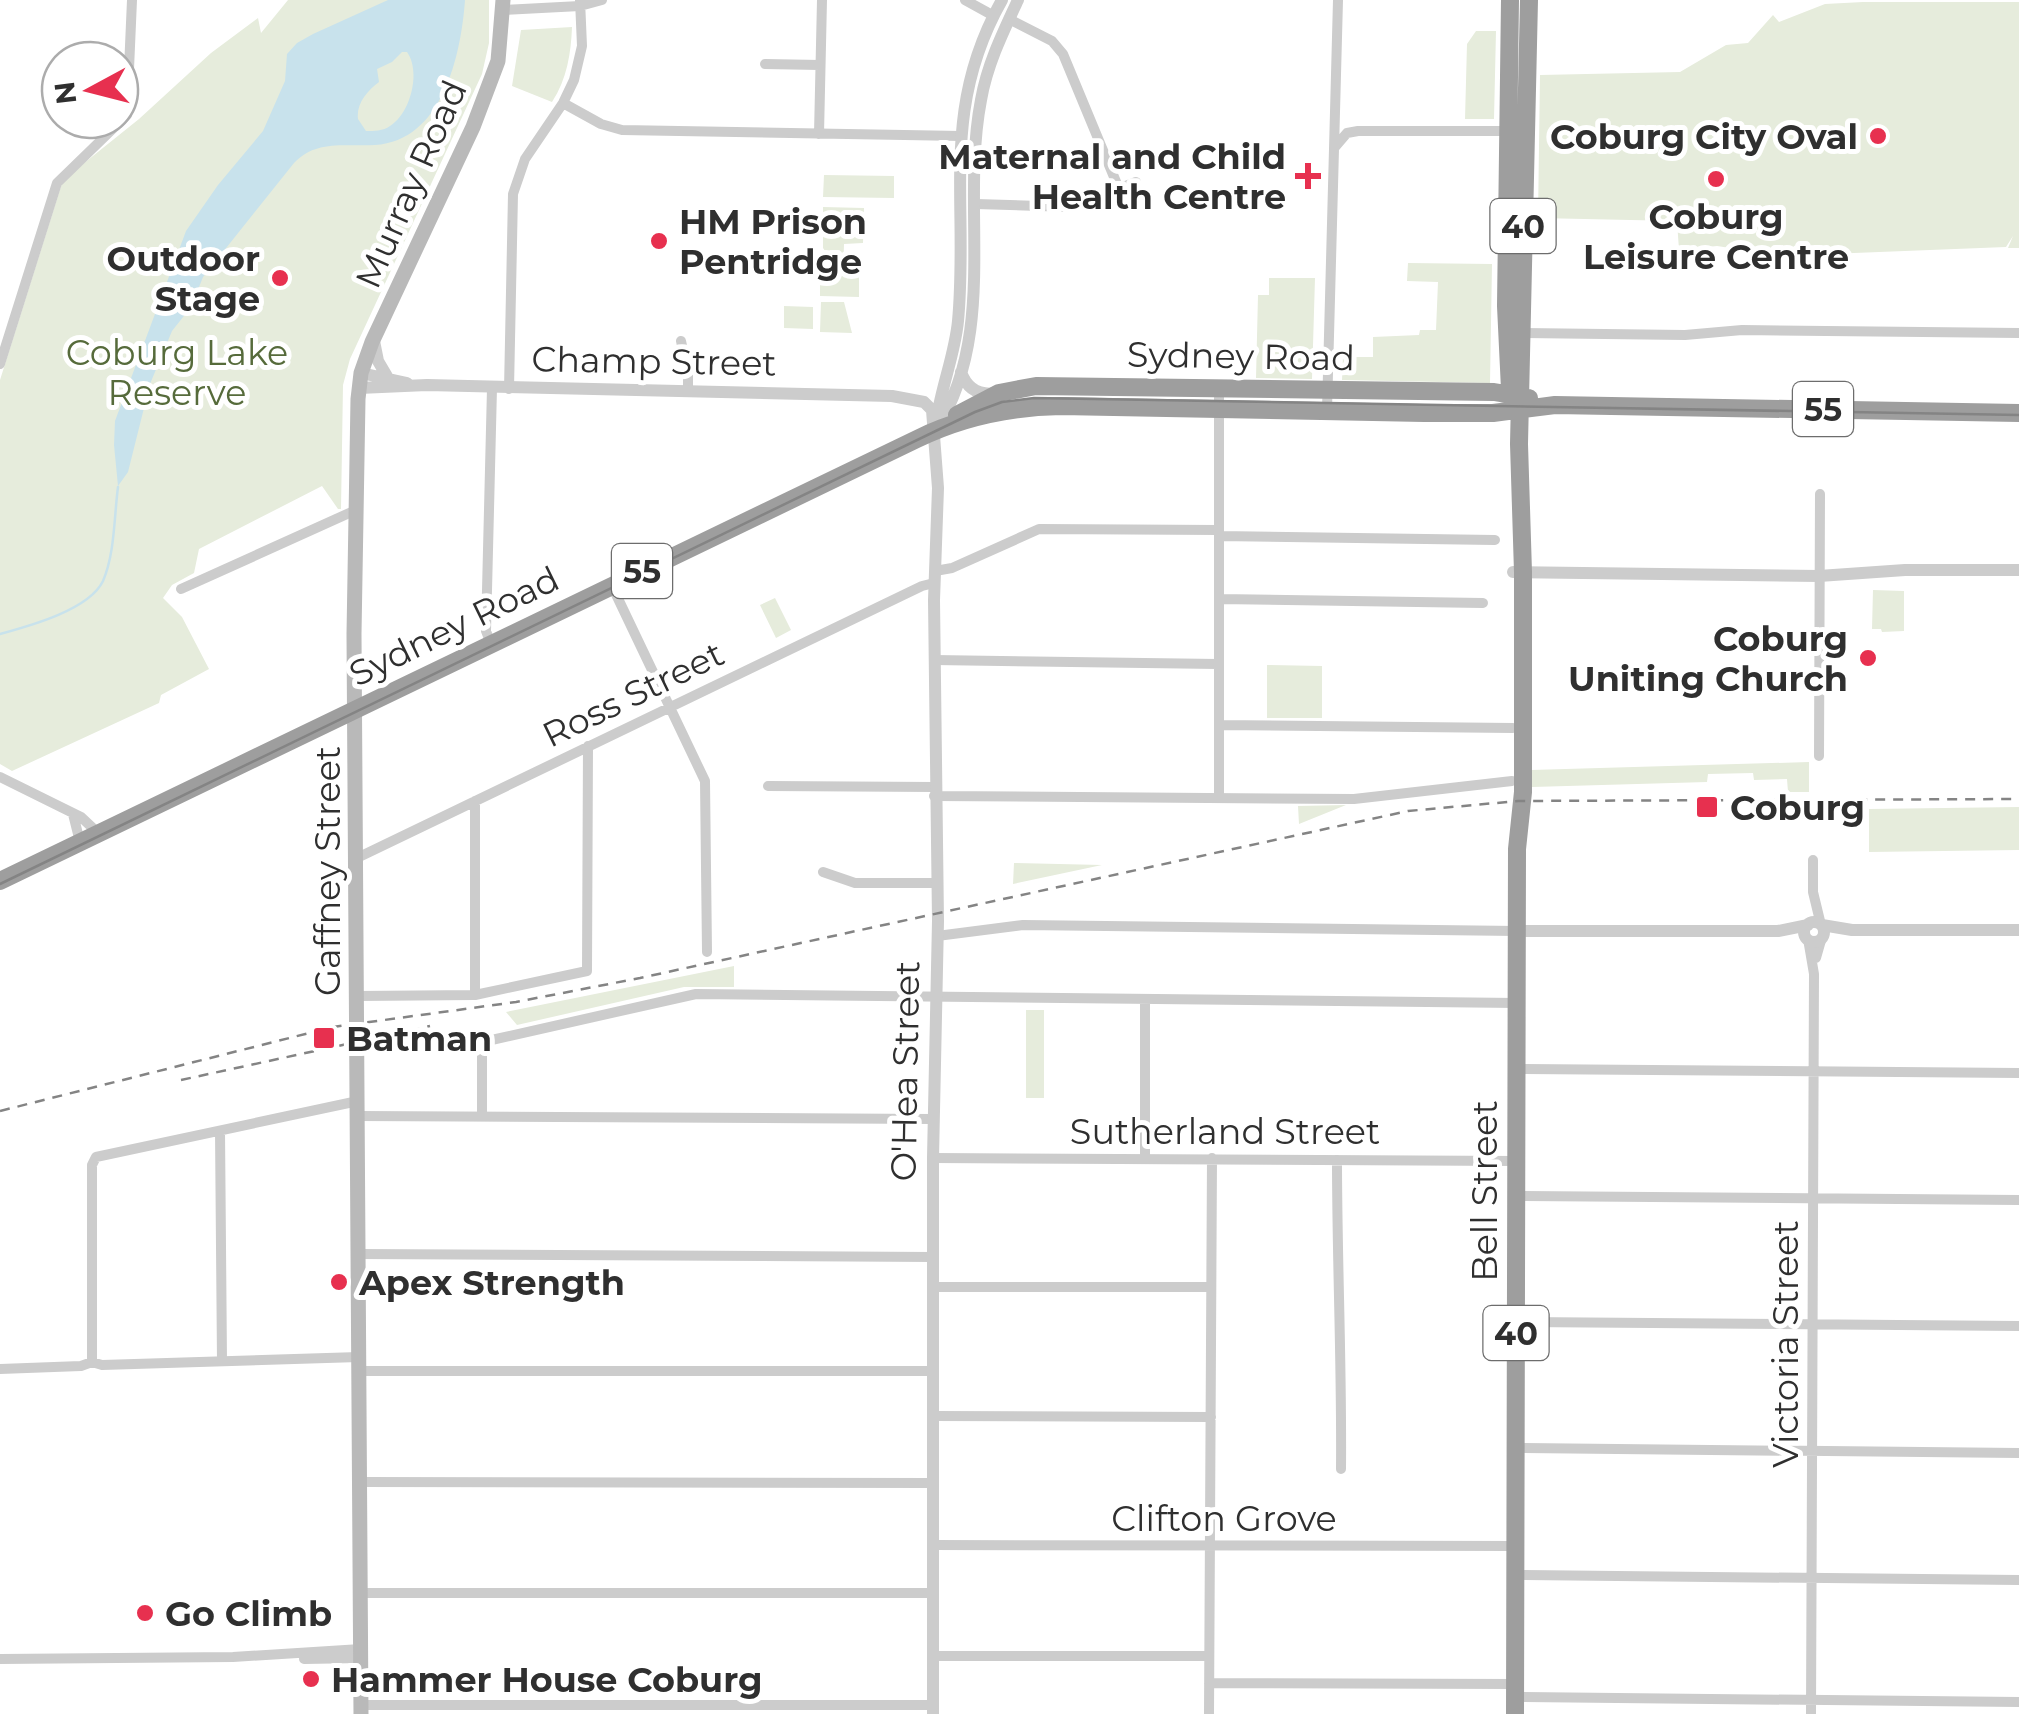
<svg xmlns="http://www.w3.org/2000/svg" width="2019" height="1714" font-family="Montserrat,sans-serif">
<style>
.green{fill:#e6ecdc}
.water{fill:#c8e2ec;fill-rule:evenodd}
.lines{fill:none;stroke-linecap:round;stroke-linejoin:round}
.stream{stroke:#c8e2ec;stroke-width:2.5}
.minor{stroke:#ccc;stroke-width:10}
.tertiary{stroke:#ccc;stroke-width:12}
.secondary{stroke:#b9b9b9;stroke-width:15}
.trunk{stroke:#9e9e9e;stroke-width:18}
.tram{stroke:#848484;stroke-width:2.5}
.rail{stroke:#848484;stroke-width:2.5;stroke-dasharray:10 8;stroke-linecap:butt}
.poi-dot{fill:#e7304f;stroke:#fff;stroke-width:4}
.labels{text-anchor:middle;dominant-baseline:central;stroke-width:10;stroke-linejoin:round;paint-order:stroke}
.shield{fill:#fff;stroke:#6d6d6d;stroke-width:2.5}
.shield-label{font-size:32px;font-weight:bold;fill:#2f2f2f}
.poi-label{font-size:35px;font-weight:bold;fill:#2f2f2f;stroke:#fff;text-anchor:start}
.street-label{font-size:35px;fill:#2f2f2f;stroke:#fff}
.park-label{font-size:35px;fill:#566b3b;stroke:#fff}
</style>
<rect width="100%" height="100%" fill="#fff"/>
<path class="green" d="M 288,0 L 489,0 L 489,43 L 482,74 L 350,359 L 343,385 L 341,509 L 338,509 L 322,486 L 199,549 L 194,573 L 172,585 L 163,598 L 182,617 L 209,669 L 161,695 L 159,703 L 12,771 L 0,764 L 0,380 L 63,180 L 139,119 L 211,53 L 258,18 L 261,33 Z
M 1863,2 L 2019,2 L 2019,248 L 2008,248 L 2013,236 L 2006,247 L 1778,256 L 1777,246 L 1776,255 L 1717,246 L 1679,250 L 1677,221 L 1538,218 L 1540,75 L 1680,72 L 1726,45 L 1748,43 L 1773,15 L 1779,22 L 1825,4 Z
M 572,27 C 571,53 567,79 552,102 L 512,86 L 521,30 Z
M 1476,31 L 1496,31 L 1494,119 L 1465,119 L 1467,44 Z
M 824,175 L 894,176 L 894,198 L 823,197 Z
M 823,207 L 864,208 L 863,243 L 844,244 L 843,276 L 859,277 L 859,297 L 820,296 L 820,267 L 830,258 L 823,248 Z
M 1408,263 L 1492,264 L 1490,383 L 1342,380 L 1343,357 L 1373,357 L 1373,337 L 1419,335 L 1420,330 L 1436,330 L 1438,282 L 1407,281 Z
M 1269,278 L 1315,278 L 1312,379 L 1256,378 L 1258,295 L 1269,295 Z
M 821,302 L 844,302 L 852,333 L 820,332 Z
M 784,306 L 813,307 L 813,329 L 784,328 Z
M 1873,590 L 1904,591 L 1904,631 L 1882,632 L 1881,629 L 1872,629 Z
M 775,598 L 791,630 L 776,638 L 760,605 Z
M 1267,665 L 1322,666 L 1322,718 L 1267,718 Z
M 1809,762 L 1809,792 L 1788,792 L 1787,779 L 1754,780 L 1753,773 L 1708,774 L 1707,782 L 1532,787 L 1531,770 Z
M 1346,805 L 1299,824 L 1298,806 Z
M 2019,807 L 2019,850 L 1869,852 L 1869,809 Z
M 1014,863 L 1102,865 L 1013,884 Z
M 734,966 L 734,987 L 684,987 L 517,1025 L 506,1012 Z
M 1026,1010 L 1044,1010 L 1044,1098 L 1026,1098 Z"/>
<path class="water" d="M 388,0 L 465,0 C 461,56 442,141 375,145 C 345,147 317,139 294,163 L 203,277 L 191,307 L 172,331 L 150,384 L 128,472 L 118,486 L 114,445 L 115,421 L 186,231 L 218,185 L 263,131 L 285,81 L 287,54 L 297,43 L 313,34 ZM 402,52 L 407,52 C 421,71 411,113 390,126 C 383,131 374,131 366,131 L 358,119 C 356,104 367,91 379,82 L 377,69 L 392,62 Z"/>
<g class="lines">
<path class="stream" d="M 0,634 C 29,626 89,610 103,581 C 115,553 114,517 118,487"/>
<path class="minor" d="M 965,0 L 994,16
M 503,10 L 580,6 L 602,0
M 1009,19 L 1052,41 L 1063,54 L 1119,189
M 765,64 L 820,65
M 563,103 L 601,124 L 622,130 L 961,136
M 819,134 L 822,0
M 1335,147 L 1347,133 L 1358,131 L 1511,131
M 976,204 L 1071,207 L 1136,182
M 1518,333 L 1685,335 L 1742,330 L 2019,333
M 681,341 L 688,373 L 688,392
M 0,364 L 57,183 L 127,115 L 132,0
M 509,389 L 513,194 L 525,159 L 563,103 L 574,80 L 582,46 L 580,0
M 1327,410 L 1338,0
M 1219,536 L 1495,540
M 935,571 L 952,568 L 1039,529 L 1219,530
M 612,586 L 705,781 L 707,952
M 181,589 L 356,510
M 1219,599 L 1483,603
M 491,644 L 486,631 L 492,388
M 934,660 L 1218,664
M 1219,725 L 1513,728
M 1819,756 L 1820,494
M 0,777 L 81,817 L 98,833
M 768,786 L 934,787
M 934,796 L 1354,799 L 1512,781
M 1219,798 L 1219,388
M 475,801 L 475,995
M 73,814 L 80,842
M 357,858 L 922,586 L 934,583
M 1813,860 L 1813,892 L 1821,925
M 823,872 L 855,883 L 935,883
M 937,936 L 1023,925 L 1517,931
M 1808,939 L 1814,974 L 1811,1714
M 1816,958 L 1822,937
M 358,996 L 475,995 L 587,971 L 588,746
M 1145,999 L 1145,1158
M 1517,1069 L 2019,1073
M 358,1116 L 933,1119
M 482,1116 L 482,1052 L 487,1041 L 696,994 L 1517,1003
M 220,1131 L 222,1361
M 933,1158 L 1516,1161
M 1337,1160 C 1337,1263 1342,1365 1341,1469
M 1517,1196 L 2019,1200
M 359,1254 L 933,1257
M 933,1287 L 1211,1287
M 1516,1322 L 2019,1326
M 92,1362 L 92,1165 L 96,1157 L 358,1101
M 0,1369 L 81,1366 L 92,1362 L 102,1365 L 359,1357
M 359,1371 L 934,1371
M 933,1416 L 1211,1417
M 1515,1448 L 2019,1453
M 360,1482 L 933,1483
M 933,1545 L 1515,1546
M 1515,1575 L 2019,1580
M 361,1593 L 932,1593
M 933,1656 L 1209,1656
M 0,1659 L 233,1657 L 361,1649
M 304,1659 L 361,1658
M 1209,1683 L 1515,1684
M 1515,1697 L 2019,1702
M 361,1705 L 933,1705
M 1209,1714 L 1212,1158"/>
<path class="tertiary" d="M 374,341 L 378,361 L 388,378
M 961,372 C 967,389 979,396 997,393
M 361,373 L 407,383
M 359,388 L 427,385 L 892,396 L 924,402 L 932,410 L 938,488 L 934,600 L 938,921 L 933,1158 L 933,1714
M 937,417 C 942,385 955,353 958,321 C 969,203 939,111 1002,0
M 936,430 C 999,330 960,209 981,100 C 987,65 1003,32 1018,0
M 1513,572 L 1819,576 L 1905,570 L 2019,570
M1804 932a10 10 0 1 1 20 0a10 10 0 1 1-20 0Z
M 1822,925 L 1852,930 L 2019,930
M 1517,931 L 1778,931 L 1808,925"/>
<path class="secondary" d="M 361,1714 L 354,634 L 358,399 L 361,373 L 372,342 L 473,127 L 498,61 L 503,0"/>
<path class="trunk" d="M 1510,389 L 1506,306 L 1510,0
M 957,415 L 999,393 L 1036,386 L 1494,392 L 1529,398
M 0,881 L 917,439 C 962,417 1011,407 1061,406 L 1424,413 L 1493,413 L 1555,405 L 2019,413
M 1515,1714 L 1517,849 L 1523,792 L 1523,572 L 1519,444 L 1529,0"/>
<path class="tram" d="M 0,884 L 975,412 L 1002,402 L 1034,398 L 2019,415"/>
<path class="rail" d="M 181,1080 L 430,1026
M 0,1111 L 333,1027 L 516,1002 L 640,978 L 1408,811 L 1518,801 L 2019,799"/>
</g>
<g class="poi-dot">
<circle cx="1878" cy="136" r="10"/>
<path d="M1303 161h10v10h10v10h-10v10h-10v-10h-10v-10h10z"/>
<circle cx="1716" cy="179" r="10"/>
<circle cx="659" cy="241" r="10"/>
<circle cx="280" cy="278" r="10"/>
<circle cx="1868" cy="658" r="10"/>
<rect x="1695" y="795" width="24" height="24" rx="5"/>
<rect x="312" y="1026" width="24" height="24" rx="5"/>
<circle cx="339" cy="1282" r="10"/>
<circle cx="145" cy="1613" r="10"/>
<circle cx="311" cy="1679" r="10"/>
</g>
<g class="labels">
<g class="shield">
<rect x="1490.5" y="199" width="65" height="54" rx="8"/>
<rect x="1793" y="382" width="60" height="54" rx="8"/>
<rect x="612" y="544" width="60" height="54" rx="8"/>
<rect x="1483.5" y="1306" width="65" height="54" rx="8"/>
</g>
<g class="shield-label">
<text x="1523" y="226">40</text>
<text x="1823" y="409">55</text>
<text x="642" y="571">55</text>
<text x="1516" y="1333">40</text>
</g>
<g class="poi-label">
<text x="1858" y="136" text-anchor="end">Coburg City Oval</text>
<text x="1286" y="156" text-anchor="end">Maternal and Child<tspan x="1286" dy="40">Health Centre</tspan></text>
<text x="1716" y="216" text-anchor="middle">Coburg<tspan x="1716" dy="40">Leisure Centre</tspan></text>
<text x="679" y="221">HM Prison<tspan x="679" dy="40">Pentridge</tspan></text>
<text x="260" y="258" text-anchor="end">Outdoor<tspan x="260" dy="40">Stage</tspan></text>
<text x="1848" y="638" text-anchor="end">Coburg<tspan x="1848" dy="40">Uniting Church</tspan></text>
<text x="1730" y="807">Coburg</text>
<text x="346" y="1038">Batman</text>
<text x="359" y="1282">Apex Strength</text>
<text x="165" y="1613">Go Climb</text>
<text x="331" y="1679">Hammer House Coburg</text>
</g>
<g class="street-label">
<text transform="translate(411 184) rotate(-66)">Murray Road</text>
<text transform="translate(1241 356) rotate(1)">Sydney Road</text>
<text transform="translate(654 361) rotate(1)">Champ Street</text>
<text transform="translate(454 626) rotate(-26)">Sydney Road</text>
<text transform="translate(633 694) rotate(-26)">Ross Street</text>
<text transform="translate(327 871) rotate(-90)">Gaffney Street</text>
<text transform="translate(905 1071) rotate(-89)">O'Hea Street</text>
<text x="1225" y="1131">Sutherland Street</text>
<text transform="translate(1484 1191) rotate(-90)">Bell Street</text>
<text transform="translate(1785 1344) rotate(-90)">Victoria Street</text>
<text x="1224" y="1518">Clifton Grove</text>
</g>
<g class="park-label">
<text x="177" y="352">Coburg Lake<tspan x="177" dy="40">Reserve</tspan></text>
</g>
</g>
<g transform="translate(90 90) rotate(263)"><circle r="48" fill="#ffffff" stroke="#acacac" stroke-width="2.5"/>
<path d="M0-8L18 38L0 25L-18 38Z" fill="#e7304f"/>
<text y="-15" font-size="28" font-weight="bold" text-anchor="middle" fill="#2f2f2f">N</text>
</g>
</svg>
